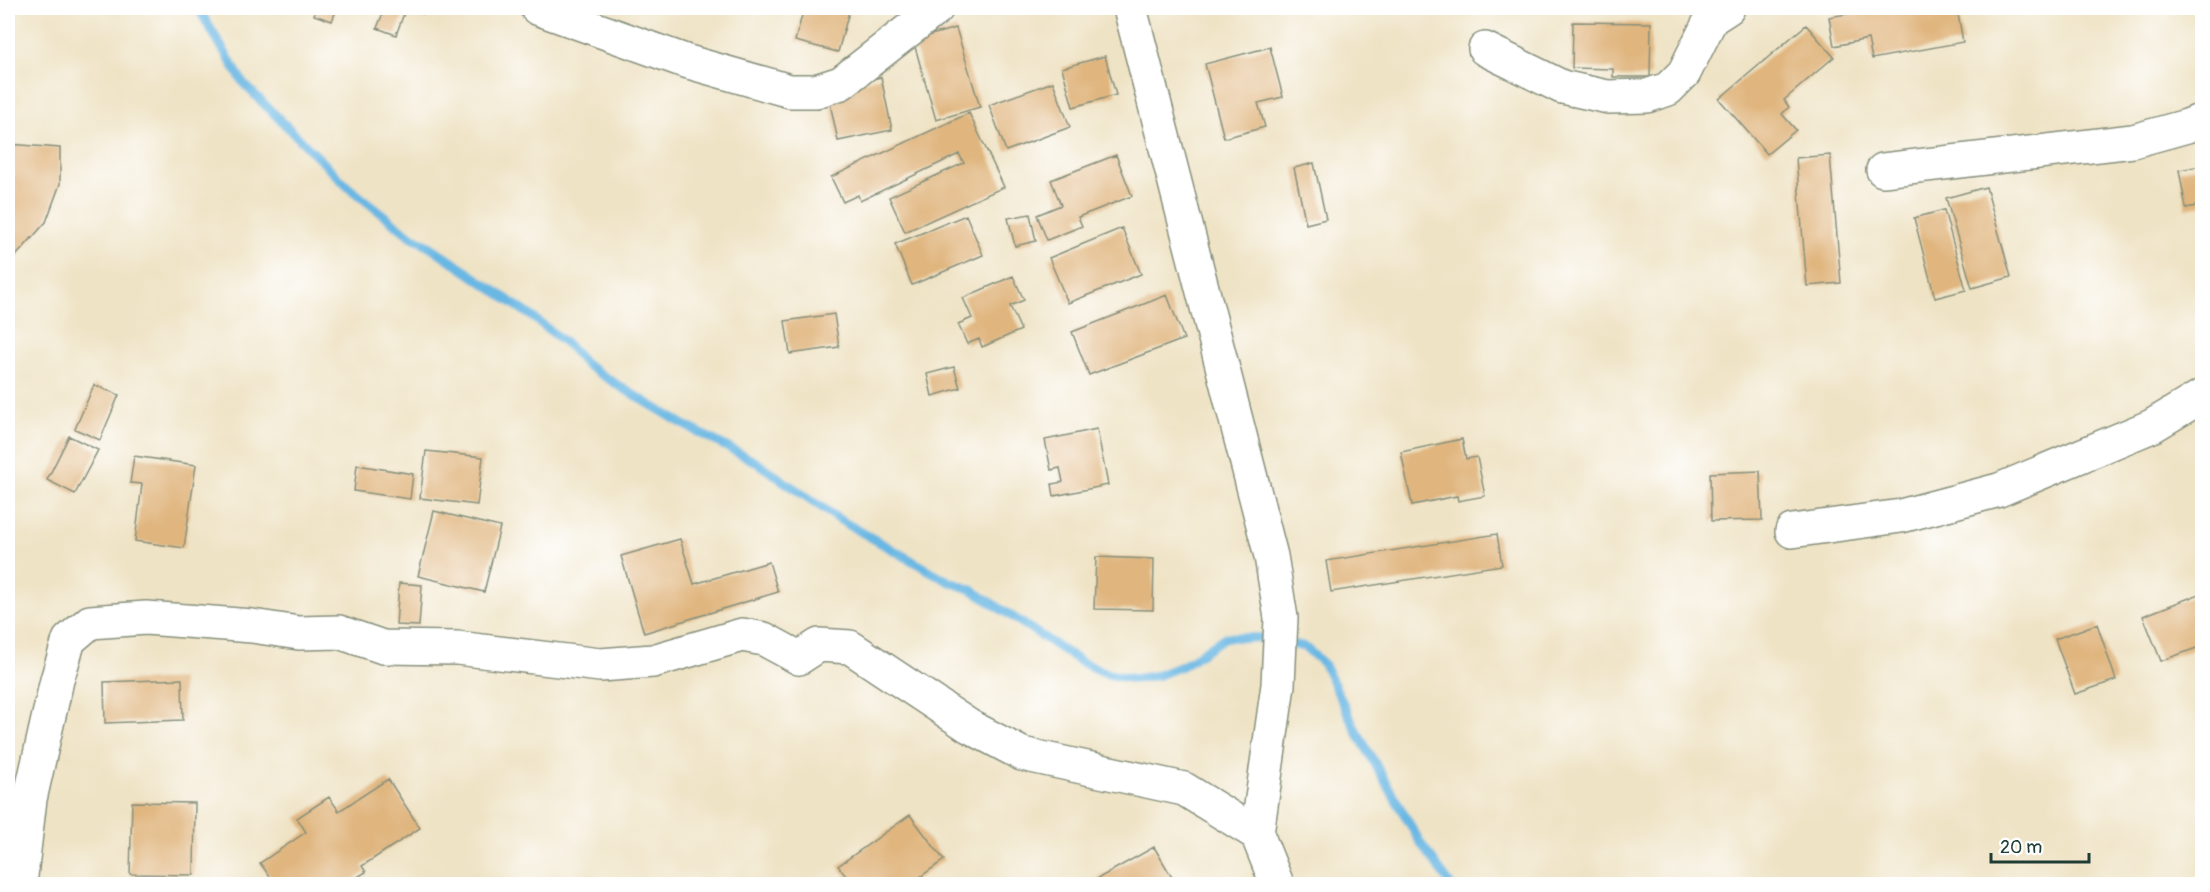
<svg xmlns="http://www.w3.org/2000/svg" width="2210" height="892" font-family="Pangolin,sans-serif">
<style>
.lines{fill:none;stroke-linecap:round;stroke-linejoin:round}
.stream{stroke:#69b7e3;stroke-width:9}
.building{fill:#e0b57e}
.minor-casing{stroke:#87907c;stroke-width:36}
.minor{stroke:#fff;stroke-width:33}
</style>
<rect width="100%" height="100%" fill="#fff"/>
<filter id="ink" filterUnits="userSpaceOnUse"><feTurbulence type="fractalNoise" baseFrequency=".0167" numOctaves="2"/><feDisplacementMap in="SourceGraphic" scale="12" xChannelSelector="R" yChannelSelector="G"/><feConvolveMatrix kernelMatrix="1 2 1 2 8 2 1 2 1" color-interpolation-filters="sRGB"/></filter>
<filter id="wash" filterUnits="userSpaceOnUse"><feTurbulence type="fractalNoise" baseFrequency=".008" numOctaves="4" result="noise"/><feDisplacementMap in="SourceGraphic" scale="24" xChannelSelector="R" yChannelSelector="G"/><feGaussianBlur stdDeviation="1.35" result="paint"/><feColorMatrix in="noise" values="0 0 0 0 0 0 0 0 0 0 0 0 0 0 0 0 0 1.4 0 .05"/><feComposite in="paint" operator="in"/></filter>
<g filter="url(#wash)">
<rect width="100%" height="100%" fill="#efe3c5"/>
<g class="lines">
<path class="stream" d="M 198,8 L 244,84 L 348,187 L 409,235 L 431,247 L 530,315 L 567,344 L 585,364 L 624,389 L 688,427 L 756,462 L 840,520 L 948,581 L 972,590 L 1081,662 L 1108,674 L 1134,679 L 1159,675 L 1184,665 L 1225,637 L 1265,638 L 1305,647 L 1324,664 L 1357,732 L 1420,842 L 1450,884"/>
</g>
<g id="blocks">
<path class="building" d="M 316,8 L 337,8 L 332,21 L 314,15 Z
M 385,8 L 426,8 L 423,14 L 406,8 L 396,35 L 377,28 Z
M 804,8 L 850,8 L 838,52 L 795,41 Z
M 1880,8 L 1957,8 L 1963,42 L 1872,59 L 1868,39 L 1834,46 L 1829,17 Z
M 1573,22 L 1651,23 L 1650,77 L 1613,77 L 1613,69 L 1572,68 Z
M 1806,25 L 1834,57 L 1784,100 L 1789,107 L 1782,114 L 1796,130 L 1767,154 L 1719,99 Z
M 956,28 L 980,107 L 936,120 L 913,40 Z
M 1270,47 L 1283,97 L 1258,103 L 1265,127 L 1224,138 L 1205,64 Z
M 1105,56 L 1116,95 L 1073,107 L 1062,68 Z
M 881,77 L 892,130 L 838,141 L 827,89 Z
M 1053,82 L 1070,127 L 1006,151 L 989,105 Z
M 969,113 L 1004,187 L 905,232 L 889,197 L 964,163 L 959,154 L 860,201 L 858,195 L 843,202 L 831,177 Z
M 8,144 L 60,148 L 60,184 L 46,222 L 8,265 Z
M 1116,155 L 1132,196 L 1078,217 L 1082,226 L 1047,240 L 1037,215 L 1061,205 L 1051,180 Z
M 1830,155 L 1841,283 L 1807,286 L 1796,158 Z
M 1314,163 L 1326,219 L 1306,224 L 1294,168 Z
M 2201,166 L 2202,205 L 2186,208 L 2179,170 Z
M 1986,187 L 2011,277 L 1972,288 L 1946,198 Z
M 1944,210 L 1966,290 L 1935,298 L 1914,218 Z
M 1030,214 L 1036,241 L 1015,246 L 1008,218 Z
M 966,215 L 983,255 L 912,285 L 895,244 Z
M 1122,228 L 1141,274 L 1068,303 L 1049,258 Z
M 1013,276 L 1024,300 L 1010,306 L 1021,330 L 982,347 L 979,339 L 967,344 L 958,324 L 972,318 L 963,298 Z
M 1167,295 L 1184,339 L 1089,375 L 1072,332 Z
M 834,314 L 839,347 L 790,354 L 785,321 Z
M 954,367 L 960,388 L 932,396 L 927,374 Z
M 94,385 L 119,395 L 100,440 L 75,429 Z
M 1097,429 L 1108,485 L 1054,496 L 1052,484 L 1063,482 L 1060,468 L 1051,470 L 1045,440 Z
M 69,436 L 98,450 L 75,494 L 47,480 Z
M 1462,439 L 1466,459 L 1477,457 L 1485,496 L 1458,501 L 1457,496 L 1412,505 L 1401,452 Z
M 426,451 L 483,457 L 477,505 L 420,498 Z
M 134,456 L 196,465 L 184,548 L 135,541 L 142,484 L 130,483 Z
M 357,465 L 413,474 L 410,499 L 354,491 Z
M 1760,471 L 1762,520 L 1711,521 L 1710,473 Z
M 434,511 L 500,527 L 484,592 L 418,576 Z
M 1497,534 L 1502,565 L 1331,592 L 1326,561 Z
M 680,539 L 694,584 L 769,562 L 778,592 L 644,633 L 621,556 Z
M 1096,557 L 1154,559 L 1153,610 L 1094,609 Z
M 399,583 L 422,585 L 419,626 L 396,625 Z
M 2202,593 L 2202,646 L 2161,661 L 2143,616 Z
M 2097,624 L 2116,680 L 2075,694 L 2055,639 Z
M 182,679 L 183,720 L 105,723 L 104,682 Z
M 388,779 L 420,828 L 362,866 L 366,872 L 346,884 L 275,884 L 260,863 L 306,832 L 297,818 L 329,797 L 339,811 Z
M 132,802 L 195,803 L 194,875 L 130,874 Z
M 910,815 L 944,860 L 910,884 L 852,884 L 838,866 Z
M 1154,847 L 1176,884 L 1088,884 Z"/>
</g>
</g>
<g filter="url(#ink)">
<use href="#blocks" fill-opacity="0" stroke="#87907c" stroke-width="1.5"/>
<g class="lines">
<defs>
<path id="minor" d="M 537,8 L 685,61 L 790,91 L 816,91 L 841,83 L 937,8
M 1130,8 L 1271,556 L 1281,618 L 1278,685 L 1257,834 L 1277,884
M 1485,49 L 1562,87 L 1608,97 L 1647,96 L 1668,89 L 1684,73 L 1711,19 L 1728,8
M 1883,170 L 2133,141 L 2187,126 L 2202,120
M 1792,531 L 1901,516 L 1999,490 L 2152,426 L 2202,396
M 20,884 L 30,799 L 57,680 L 69,640 L 90,622 L 146,618 L 252,626 L 299,633 L 339,632 L 383,647 L 457,648 L 600,665 L 653,661 L 742,635 L 764,639 L 799,658 L 819,645 L 850,647 L 969,726 L 1022,754 L 1184,789 L 1257,834"/>
</defs>
<use href="#minor" class="minor-casing"/>
<use href="#minor" class="minor"/>
</g>
</g>
<rect width="2210" height="892" fill="none" stroke="#fff" stroke-width="30"/>
<path d="M1991 853v9h98v-9" fill="none" stroke="#1f3d34" stroke-width="3"/>
<text x="2000" y="853" font-size="18" fill="#1f3d34" stroke="#ffffff" stroke-width="4.5" paint-order="stroke">20 m</text>
</svg>
